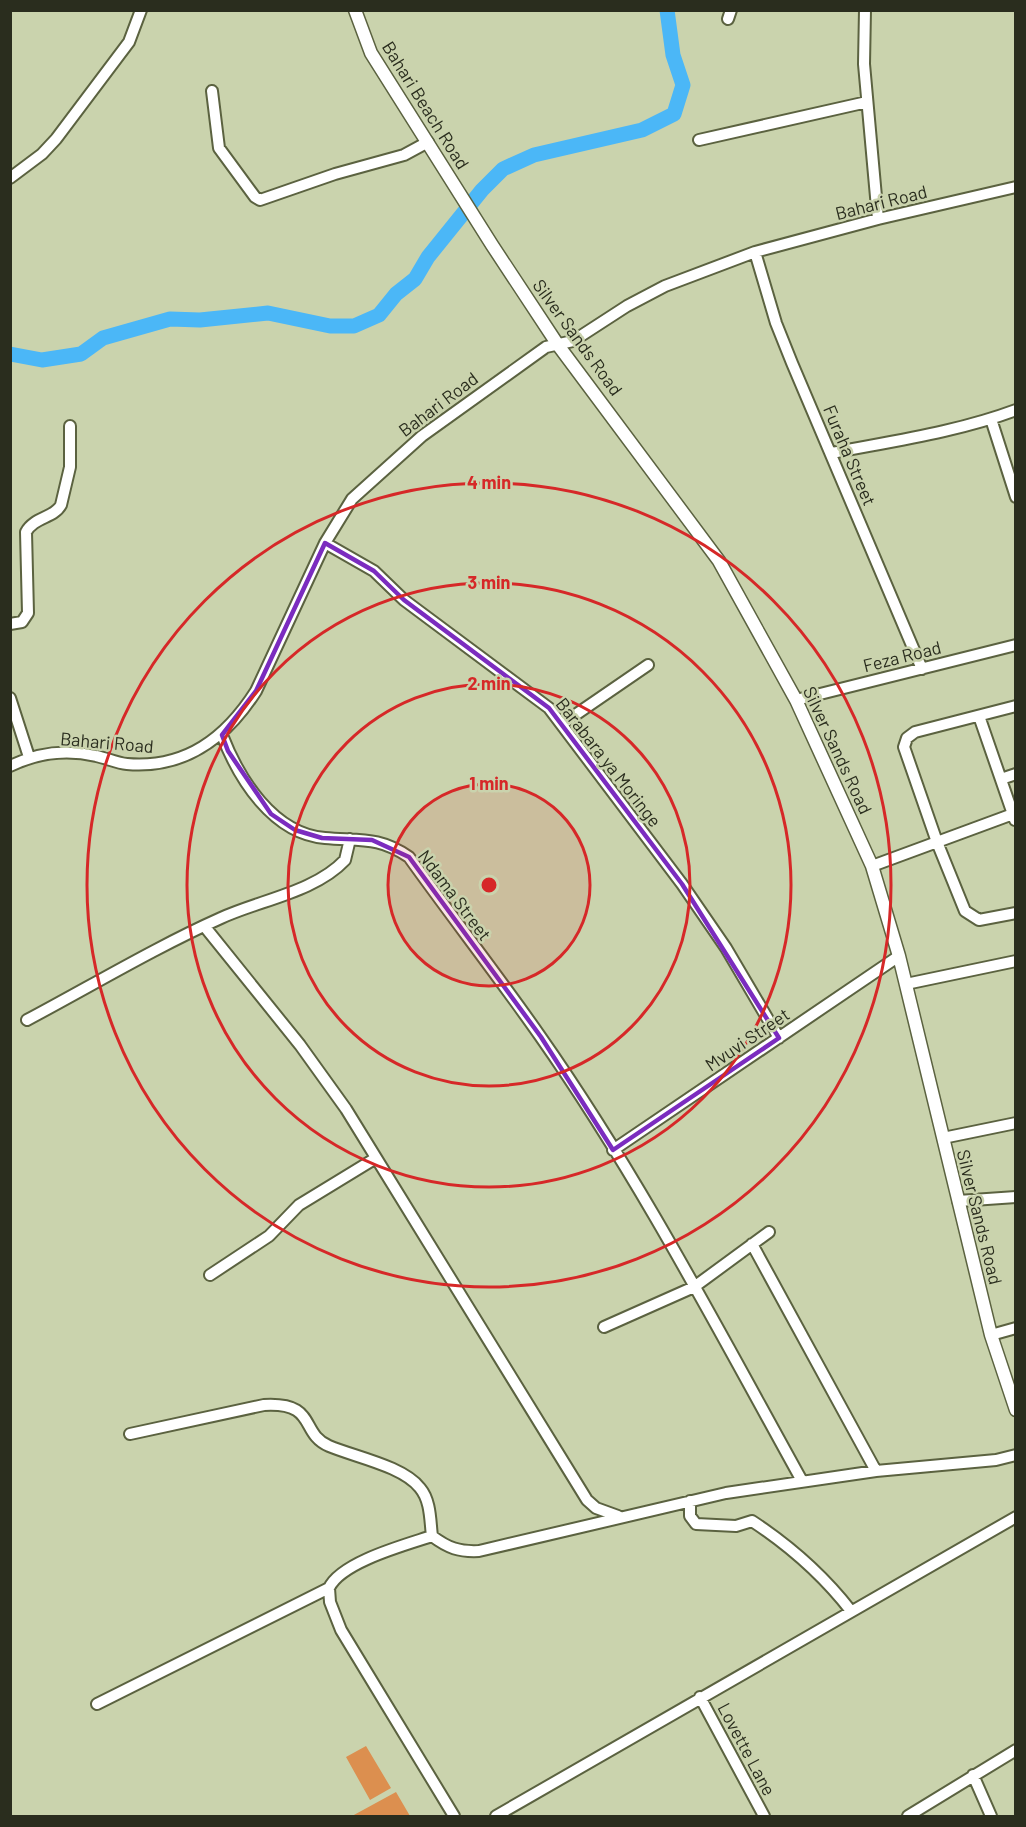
<svg xmlns="http://www.w3.org/2000/svg" width="1026" height="1827" font-family="Barlow,sans-serif">
<style>
.green{fill:#dc8f4f}
.lines{fill:none;stroke-linecap:round;stroke-linejoin:round}
.river{stroke:#4bb7f7;stroke-width:15}
.minor-casing{stroke:#5b6240;stroke-width:14}
.tertiary-casing{stroke:#5b6240;stroke-width:15}
.minor{stroke:#fff;stroke-width:10}
.tertiary{stroke:#fff;stroke-width:12}
.marked{fill:none;stroke:#7b2cbf;stroke-width:4.5;stroke-linejoin:round}
.ring{fill:none;stroke:#d62828;stroke-width:3}
.labels{text-anchor:middle;dominant-baseline:central;stroke-width:5;stroke-linejoin:round;paint-order:stroke}
.street-label{font-size:18px;fill:#2a2d1e;stroke:#cad3ad}
.centre{fill:#d62828;stroke:#cad3ad;stroke-width:3}
.ring-label{font-size:18px;text-anchor:middle;font-weight:bold;fill:#d62828;stroke:#cad3ad;stroke-width:5;stroke-linejoin:round;paint-order:stroke}
</style>
<rect width="100%" height="100%" fill="#cad3ad"/>
<path class="green" d="M 366,1746 L 391,1788 L 370,1800 L 346,1757 Z
M 396,1792 L 410,1816 L 352,1816 Z"/>
<g class="lines">
<path class="river" d="M 10,354 L 42,360 L 81,354 L 103,338 L 170,319 L 200,320 L 268,313 L 330,326 L 354,326 L 379,315 L 396,294 L 415,279 L 428,257 L 482,190 L 503,169 L 534,155 L 642,130 L 674,114 L 683,85 L 673,55 L 667,10"/>
<defs>
<path id="minor" d="M 865,10 L 864,64 L 878,219
M 728,19 L 731,10
M 212,91 L 219,148 L 255,197 L 260,200 L 335,174 L 404,155 L 428,142
M 699,140 L 867,102
M 10,178 L 42,154 L 56,139 L 129,42 L 141,10
M 755,252 L 776,323 L 792,363 L 922,669
M 991,419 L 1016,497
M 832,453 C 893,441 957,432 1016,410
M 325,543 L 374,571 L 404,600 L 549,708 L 682,884 L 726,948 L 779,1038
M 10,624 L 22,622 L 28,613 L 26,532 C 34,517 54,518 61,505 L 70,467 L 70,426
M 10,698 L 29,757
M 796,700 L 1016,645
M 1016,706 L 915,732 L 907,738 L 904,747 L 937,842 L 965,911 L 979,920 L 1016,913
M 979,716 L 1015,820
M 562,724 L 648,665
M 222,735 C 239,779 273,834 325,838 C 359,841 379,836 409,857 C 452,917 498,976 540,1036 C 639,1177 719,1331 802,1481
M 10,766 C 37,753 66,749 96,756 C 106,758 117,763 127,764 C 186,769 226,738 256,691 L 325,543 L 352,499 L 422,436 L 546,347 L 573,341 L 627,306 L 665,286 L 755,252 L 878,219 L 1016,187
M 1001,779 L 1016,774
M 872,866 L 1013,814
M 205,927 L 300,1045 L 346,1109 L 587,1500 L 596,1508 L 618,1516
M 906,984 L 1016,961
M 27,1020 C 91,986 156,947 221,918 C 260,900 315,892 345,860 L 350,839
M 943,1138 L 1016,1123
M 613,1150 L 899,956
M 958,1201 L 1016,1197
M 752,1244 L 876,1471
M 210,1275 L 269,1236 L 299,1205 L 376,1158
M 604,1327 L 694,1287 L 769,1232
M 991,1335 L 1016,1328
M 130,1434 L 264,1405 C 318,1402 299,1433 329,1446 C 355,1457 403,1466 420,1488 C 431,1501 430,1521 432,1536 C 448,1548 459,1552 479,1551 L 726,1493 L 876,1471 L 996,1460 L 1016,1455
M 690,1501 L 690,1516 L 696,1524 L 736,1526 L 752,1521 C 790,1546 823,1575 851,1611
M 329,1588 L 330,1602 L 341,1630 L 454,1816
M 700,1697 L 764,1816
M 97,1704 L 329,1588 C 341,1562 405,1545 432,1536
M 973,1775 L 991,1816
M 496,1816 L 1016,1517
M 908,1816 L 1016,1750"/>
<path id="tertiary" d="M 355,10 L 371,53 L 492,245 L 558,345 L 719,561 L 796,700 L 872,866 L 899,956 L 991,1335 L 1016,1410"/>
</defs>
<use href="#minor" class="minor-casing"/>
<use href="#tertiary" class="tertiary-casing"/>
<use href="#minor" class="minor"/>
<use href="#tertiary" class="tertiary"/>
</g>
<path class="marked" d="M 325,543 L 374,571 L 404,600 L 549,708 L 682,884 L 779,1038 L 613,1150 L 541,1037 L 409,857 L 372,840 L 322,838 L 295,830 L 271,814 L 228,751 L 222,735 L 256,691 Z"/>
<circle cx="489" cy="885" r="101" fill="#d62828" fill-opacity=".12"/>
<g class="ring">
<circle cx="489" cy="885" r="101"/>
<circle cx="489" cy="885" r="201"/>
<circle cx="489" cy="885" r="302"/>
<circle cx="489" cy="885" r="402"/>
</g>
<g class="labels">
<g class="street-label">
<text transform="translate(426 105) rotate(58)">Bahari Beach Road</text>
<text transform="translate(881 202) rotate(-14)">Bahari Road</text>
<text transform="translate(578 337) rotate(54)">Silver Sands Road</text>
<text transform="translate(438 404) rotate(-37)">Bahari Road</text>
<text transform="translate(850 455) rotate(67)">Furaha Street</text>
<text transform="translate(902 656) rotate(-14)">Feza Road</text>
<text transform="translate(107 742) rotate(5)">Bahari Road</text>
<text transform="translate(838 750) rotate(65)">Silver Sands Road</text>
<text transform="translate(609 762) rotate(52)">Barabara ya Moringe</text>
<text transform="translate(455 895) rotate(53)">Ndama Street</text>
<text transform="translate(747 1039) rotate(-34)">Mvuvi Street</text>
<text transform="translate(980 1217) rotate(76)">Silver Sands Road</text>
<text transform="translate(747 1749) rotate(62)">Lovette Lane</text>
</g>
</g>
<circle cx="489" cy="885" r="9" class="centre"/>
<g class="ring-label">
<text x="489" y="489">4 min</text>
<text x="489" y="589">3 min</text>
<text x="489" y="690">2 min</text>
<text x="489" y="790">1 min</text>
</g>
<rect width="1026" height="1827" fill="none" stroke="#2a2d1e" stroke-width="24"/>
</svg>
